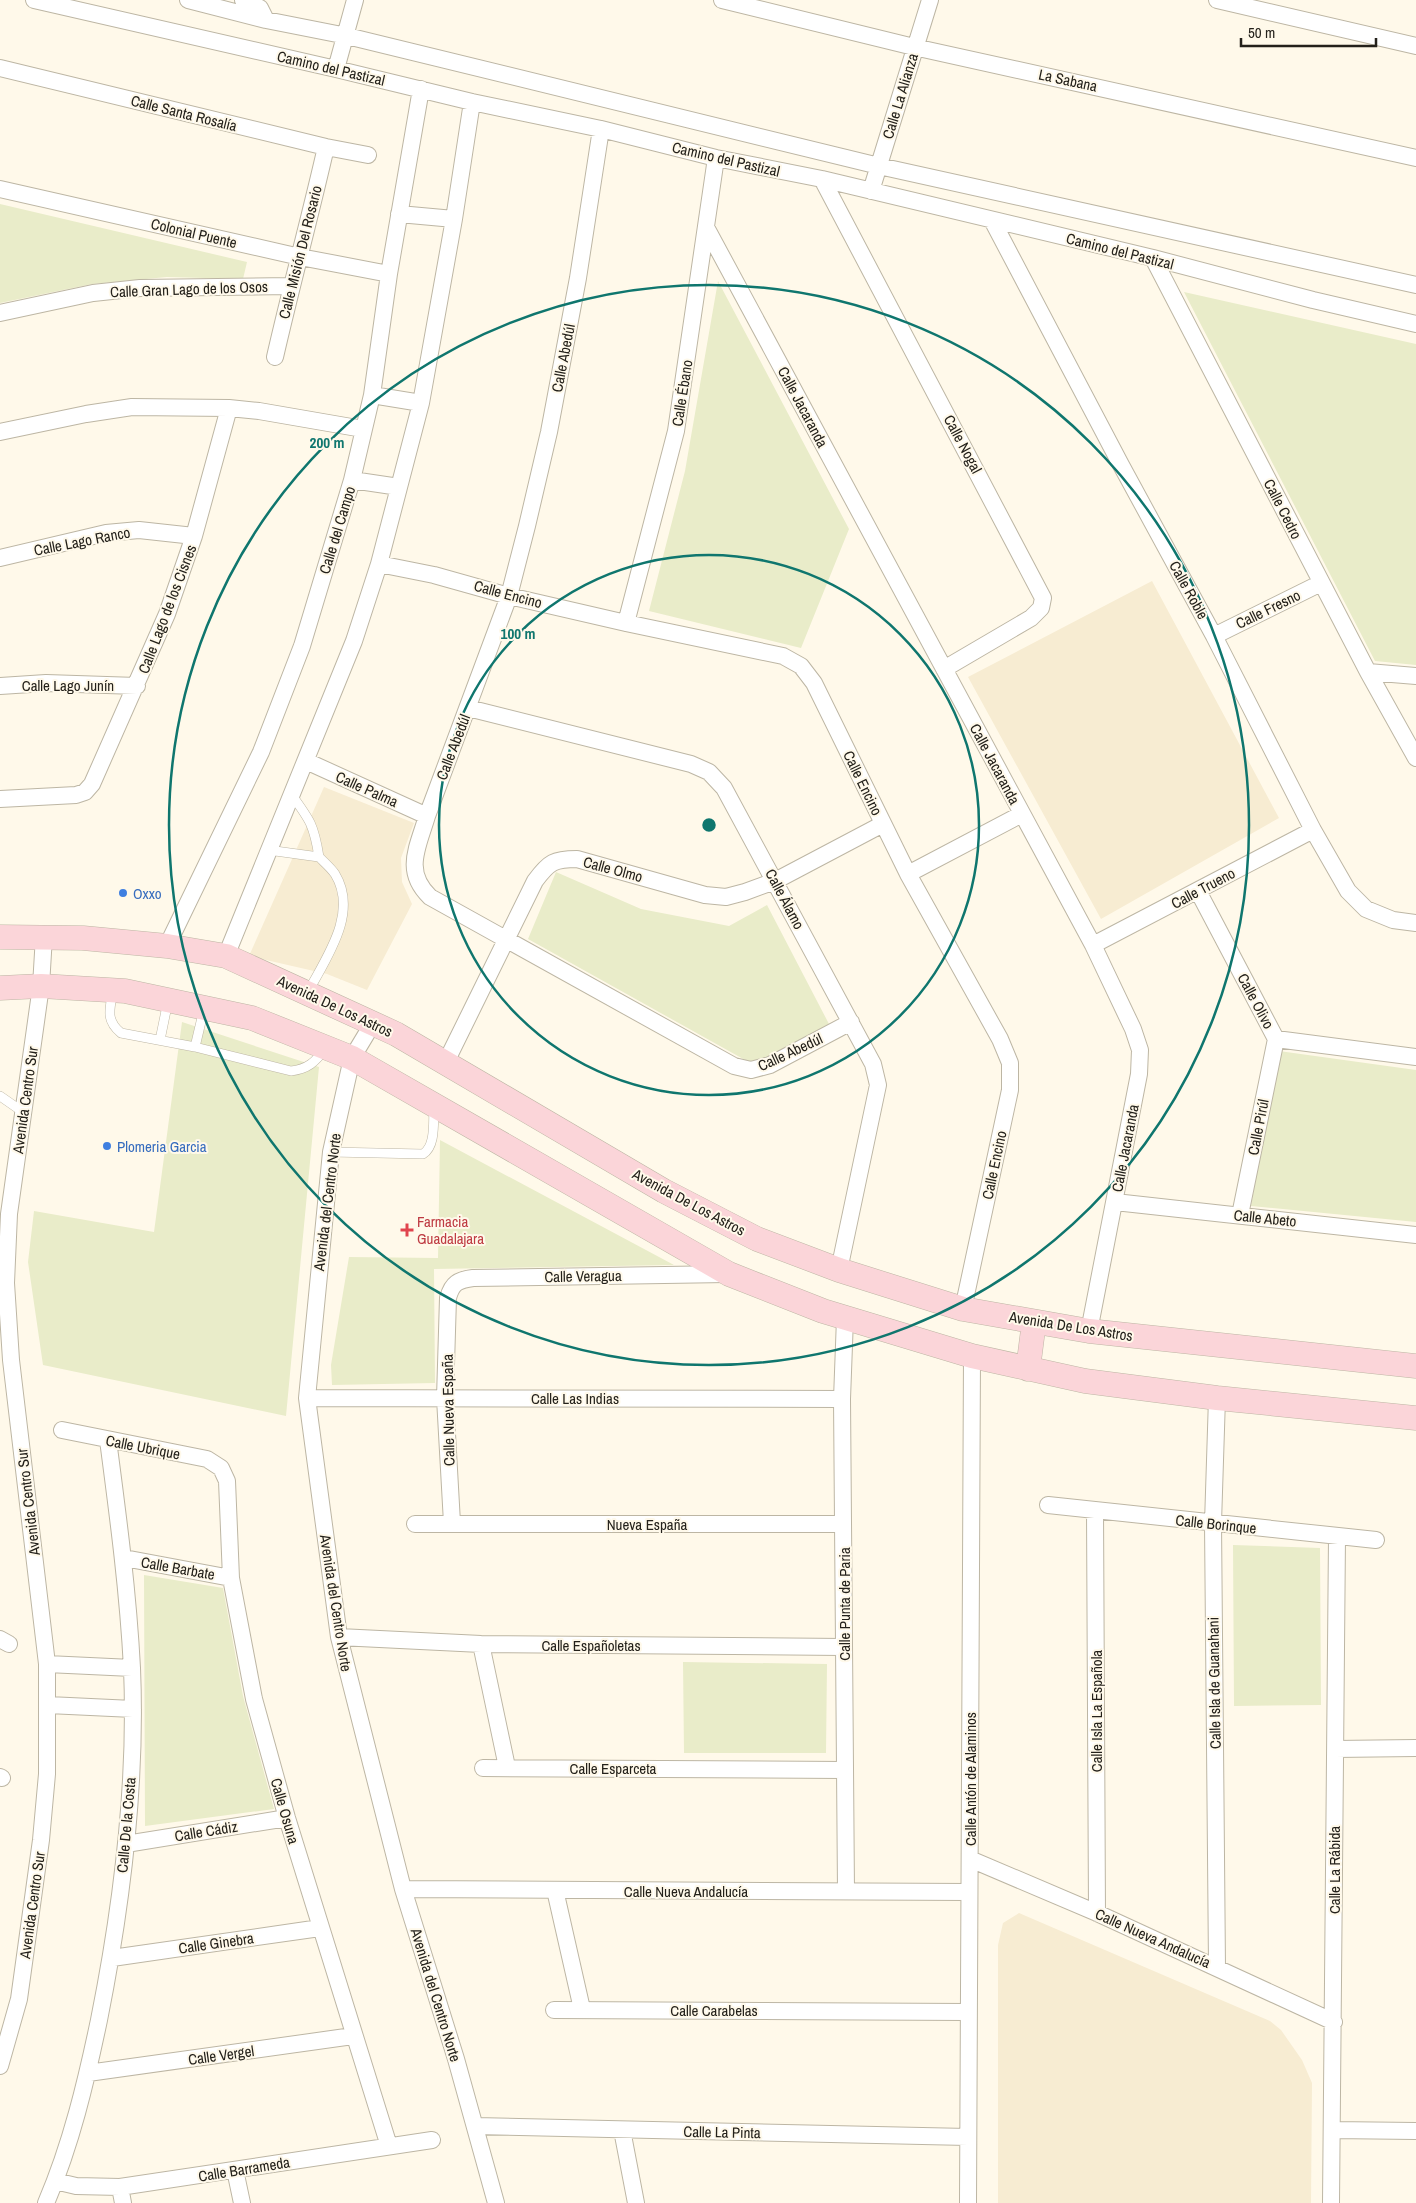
<svg xmlns="http://www.w3.org/2000/svg" width="1416" height="2203" font-family="'Archivo Narrow',sans-serif">
<style>
.built{fill:#f7ecd2}
.green{fill:#e9ecc9}
.lines{fill:none;stroke-linecap:round;stroke-linejoin:round}
.service-casing{stroke:#bdb6a4;stroke-width:10}
.minor-casing{stroke:#bdb6a4;stroke-width:18}
.secondary-casing{stroke:#bdb6a4;stroke-width:25}
.service{stroke:#fff;stroke-width:9}
.minor{stroke:#fff;stroke-width:16}
.secondary{stroke:#fbd5d9;stroke-width:24}
.ring{fill:none;stroke:#0f766e;stroke-width:2.5}
.shop-dot{fill:#3f7fe0;stroke:#fff9ea;stroke-width:2}
.health-dot{fill:#e0444e;stroke:#fff9ea;stroke-width:2}
.labels{text-anchor:middle;dominant-baseline:central;stroke-width:4;stroke-linejoin:round;paint-order:stroke}
.street-label{font-size:15px;fill:#24211b;stroke:#fff9ea}
.shop-label{font-size:15px;fill:#366cbe;stroke:#fff9ea;text-anchor:start}
.health-label{font-size:15px;fill:#be3a42;stroke:#fff9ea;text-anchor:start}
.centre{fill:#0f766e;stroke:#fff9ea;stroke-width:2.5}
.ring-label{font-size:15px;text-anchor:middle;font-weight:bold;fill:#0f766e;stroke:#fff9ea;stroke-width:4;stroke-linejoin:round;paint-order:stroke}
</style>
<rect width="100%" height="100%" fill="#fff9ea"/>
<path class="built" d="M 1152,581 L 1279,818 L 1101,919 L 968,677 Z
M 324,787 L 414,823 L 401,858 L 402,882 L 412,904 L 367,990 L 327,974 L 249,956 Z
M 1019,1913 L 1270,2021 L 1281,2030 L 1302,2060 L 1312,2083 L 1311,2203 L 998,2203 L 998,1945 L 1003,1923 Z"/>
<path class="green" d="M 0,204 L 247,262 L 243,279 L 167,277 L 92,284 L 0,303 Z
M 718,281 L 849,529 L 801,648 L 649,611 L 685,471 Z
M 1184,292 L 1416,344 L 1416,665 L 1375,661 Z
M 556,872 L 641,909 L 729,926 L 767,905 L 829,1024 L 754,1065 L 528,939 Z
M 182,1022 L 319,1067 L 286,1416 L 43,1365 L 28,1262 L 34,1211 L 154,1232 Z
M 1279,1051 L 1416,1070 L 1416,1222 L 1251,1206 Z
M 440,1140 L 674,1265 L 434,1269 L 435,1383 L 332,1385 L 331,1365 L 349,1257 L 438,1258 Z
M 1233,1545 L 1320,1548 L 1321,1705 L 1234,1706 Z
M 144,1575 L 223,1588 L 243,1696 L 274,1809 L 145,1826 Z
M 683,1662 L 827,1664 L 826,1753 L 684,1753 Z"/>
<g class="lines">
<defs>
<path id="service" d="M 291,794 C 310,820 314,825 319,857
M 268,850 L 319,857 C 324,862 331,868 335,874 C 359,913 326,958 308,992
M 113,990 C 110,1009 105,1020 121,1033 L 195,1047 L 291,1071 C 308,1069 315,1062 325,1049
M 160,1040 L 168,1001
M 195,1047 L 204,1009
M 0,1096 L 23,1112
M 331,1152 L 423,1154 C 436,1146 433,1122 434,1108"/>
<path id="minor" d="M 34,0 L 336,69 L 472,102 L 601,129 L 716,158 L 822,179 L 1153,258 L 1313,300 L 1416,324
M 188,0 L 266,20 L 347,36 L 879,166 L 1416,285
M 243,0 L 260,8 L 266,20
M 722,0 L 914,47 L 1416,158
M 1217,0 L 1416,46
M 0,68 L 326,147 L 368,155
M 336,69 L 355,0
M 601,129 L 578,278 L 549,432 L 527,526 L 509,596 L 427,816 C 418,847 403,871 430,897 L 734,1066 L 751,1070 L 770,1065 L 851,1022
M 822,179 L 1043,598 L 1041,608 L 1031,618 L 944,669
M 0,189 L 300,257 L 389,274
M 871,191 L 930,0
M 399,214 L 454,219
M 992,220 L 1121,465 L 1214,636 L 1313,830 L 1348,891 L 1366,909 L 1393,920 L 1416,923
M 707,229 L 1093,945 L 1133,1029 L 1140,1050 L 1139,1074 L 1089,1331
M 1153,258 L 1368,672 L 1416,758
M 0,313 L 93,293 L 140,288 L 291,286
M 275,357 C 291,287 310,217 326,147
M 372,395 L 421,403
M 0,432 L 86,414 L 132,407 L 229,408 L 259,411 L 363,429
M 352,480 L 399,487
M 0,558 L 106,533 L 139,530 L 194,536
M 379,564 L 434,575 L 509,596 L 626,623 L 783,656 L 801,666 L 814,683 L 908,874 L 1000,1039 L 1010,1063 L 1010,1090 L 963,1309
M 626,623 L 676,431 L 716,158
M 1214,636 L 1321,583
M 1368,672 L 1416,676
M 0,686 L 46,683 L 137,686
M 468,708 L 691,764 L 709,772 L 724,788 L 873,1064 L 878,1085 L 839,1270
M 306,761 L 427,816
M 0,799 L 76,795 L 85,792 L 92,784 L 167,614 L 194,536 L 229,408
M 908,874 L 1022,814
M 1198,891 L 1276,1039 L 1416,1057
M 1093,945 L 1313,830
M 167,946 L 261,752 L 302,646 L 352,480 L 372,395 L 389,274 L 421,89
M 226,956 L 354,641 L 379,564 L 421,403 L 454,219 L 472,102
M 373,1023 L 352,1058 L 331,1152 L 307,1398 L 339,1637 L 403,1889 L 456,2059 L 496,2203
M 446,1062 L 535,881 C 549,862 554,859 577,859 L 705,895 L 726,897 L 745,892 L 775,881 L 883,824
M 1115,1202 L 1416,1235
M 1240,1215 L 1276,1039
M 845,1318 L 842,1399 L 846,1891
M 307,1398 L 842,1399
M 1217,1398 L 1213,1523 L 1217,1967
M 62,1430 L 207,1459 L 221,1468 L 227,1481 L 231,1578 L 254,1699 L 287,1818 L 389,2146
M 1048,1505 L 1376,1540
M 1095,1510 L 1097,1913
M 452,1523 L 445,1398 L 448,1298 C 452,1283 458,1280 473,1278 L 727,1274
M 415,1524 L 843,1524
M 124,1558 L 231,1578
M 339,1637 L 481,1644 L 844,1647
M 0,1639 L 9,1644
M 481,1644 L 507,1767
M 47,1664 L 132,1668
M 48,1705 L 133,1709
M 1335,1749 L 1416,1748
M 483,1768 L 845,1770
M 0,1777 L 2,1778
M 126,1844 L 287,1818
M 970,1859 L 1097,1913 L 1334,2022
M 403,1889 L 969,1892
M 555,1890 L 582,2009
M 112,1958 L 320,1928
M 554,2010 L 968,2012
M 0,2066 L 19,1999 L 41,1840 L 47,1774 L 47,1664 L 11,1360 L 6,1283 L 9,1214 L 41,986 L 44,936
M 88,2073 L 353,2036
M 475,2126 L 968,2137
M 622,2130 L 636,2203
M 1332,2130 L 1416,2131
M 235,2170 L 242,2203
M 55,2181 L 76,2186 L 120,2187 L 432,2140
M 120,2187 L 123,2203
M 46,2203 C 71,2145 86,2082 99,2020 C 122,1905 137,1785 132,1668 C 128,1591 118,1516 108,1440
M 968,2203 L 972,1356
M 1331,2203 L 1337,1537"/>
<path id="secondary" d="M 0,937 L 83,938 L 167,946 L 226,956 L 396,1034 L 664,1191 L 757,1239 L 839,1270 L 963,1309 L 1089,1331 L 1416,1366
M 0,988 L 41,986 L 125,991 L 252,1018 L 352,1058 L 729,1274 L 823,1311 L 972,1356 L 1085,1381 L 1217,1398 L 1416,1418
M 1028,1369 L 1034,1322"/>
</defs>
<use href="#service" class="service-casing"/>
<use href="#minor" class="minor-casing"/>
<use href="#secondary" class="secondary-casing"/>
<use href="#service" class="service"/>
<use href="#minor" class="minor"/>
<use href="#secondary" class="secondary"/>
</g>
<g class="ring">
<circle cx="709" cy="825" r="270"/>
<circle cx="709" cy="825" r="540"/>
</g>
<g class="shop-dot">
<circle cx="123" cy="893" r="5"/>
<circle cx="107" cy="1146" r="5"/>
</g>
<path class="health-dot" d="M404.5 1222.5h5v5h5v5h-5v5h-5v-5h-5v-5h5z"/>
<g class="labels">
<g class="street-label">
<text transform="translate(331 68) rotate(13)">Camino del Pastizal</text>
<text transform="translate(1068 80) rotate(12)">La Sabana</text>
<text transform="translate(900 96) rotate(-73)">Calle La Alianza</text>
<text transform="translate(184 113) rotate(14)">Calle Santa Rosalía</text>
<text transform="translate(726 159) rotate(13)">Camino del Pastizal</text>
<text transform="translate(194 233) rotate(13)">Colonial Puente</text>
<text transform="translate(1120 251) rotate(14)">Camino del Pastizal</text>
<text transform="translate(300 252) rotate(-76)">Calle Misión Del Rosario</text>
<text transform="translate(189 289) rotate(-2)">Calle Gran Lago de los Osos</text>
<text transform="translate(563 358) rotate(-79)">Calle Abedúl</text>
<text transform="translate(682 393) rotate(-81)">Calle Ébano</text>
<text transform="translate(803 407) rotate(62)">Calle Jacaranda</text>
<text transform="translate(963 444) rotate(62)">Calle Nogal</text>
<text transform="translate(1283 509) rotate(63)">Calle Cedro</text>
<text transform="translate(337 530) rotate(-73)">Calle del Campo</text>
<text transform="translate(82 541) rotate(-11)">Calle Lago Ranco</text>
<text transform="translate(1189 590) rotate(61)">Calle Roble</text>
<text transform="translate(508 594) rotate(15)">Calle Encino</text>
<text transform="translate(167 609) rotate(-69)">Calle Lago de los Cisnes</text>
<text transform="translate(1268 609) rotate(-26)">Calle Fresno</text>
<text x="68" y="685">Calle Lago Junín</text>
<text transform="translate(453 747) rotate(-69)">Calle Abedúl</text>
<text transform="translate(995 764) rotate(62)">Calle Jacaranda</text>
<text transform="translate(863 783) rotate(64)">Calle Encino</text>
<text transform="translate(367 789) rotate(24)">Calle Palma</text>
<text transform="translate(613 869) rotate(15)">Calle Olmo</text>
<text transform="translate(1203 888) rotate(-28)">Calle Trueno</text>
<text transform="translate(785 899) rotate(62)">Calle Álamo</text>
<text transform="translate(1256 1001) rotate(62)">Calle Olivo</text>
<text transform="translate(335 1006) rotate(25)">Avenida De Los Astros</text>
<text transform="translate(790 1052) rotate(-25)">Calle Abedúl</text>
<text transform="translate(25 1100) rotate(-82)">Avenida Centro Sur</text>
<text transform="translate(1258 1127) rotate(-79)">Calle Pirúl</text>
<text transform="translate(1125 1148) rotate(-79)">Calle Jacaranda</text>
<text transform="translate(994 1165) rotate(-78)">Calle Encino</text>
<text transform="translate(327 1202) rotate(-83)">Avenida del Centro Norte</text>
<text transform="translate(689 1202) rotate(28)">Avenida De Los Astros</text>
<text transform="translate(1265 1218) rotate(6)">Calle Abeto</text>
<text transform="translate(583 1276) rotate(-1)">Calle Veragua</text>
<text transform="translate(1071 1326) rotate(9)">Avenida De Los Astros</text>
<text x="575" y="1398">Calle Las Indias</text>
<text transform="translate(448 1410) rotate(-91)">Calle Nueva España</text>
<text transform="translate(143 1447) rotate(11)">Calle Ubrique</text>
<text transform="translate(28 1502) rotate(-97)">Avenida Centro Sur</text>
<text x="647" y="1524">Nueva España</text>
<text transform="translate(1216 1524) rotate(6)">Calle Borinque</text>
<text transform="translate(178 1568) rotate(10)">Calle Barbate</text>
<text transform="translate(336 1603) rotate(81)">Avenida del Centro Norte</text>
<text transform="translate(844 1604) rotate(-90)">Calle Punta de Paria</text>
<text x="591" y="1645">Calle Españoletas</text>
<text transform="translate(1214 1683) rotate(-91)">Calle Isla de Guanahani</text>
<text transform="translate(1096 1711) rotate(-90)">Calle Isla La Española</text>
<text x="613" y="1768">Calle Esparceta</text>
<text transform="translate(970 1779) rotate(-90)">Calle Antón de Alaminos</text>
<text transform="translate(285 1811) rotate(74)">Calle Osuna</text>
<text transform="translate(126 1825) rotate(-85)">Calle De la Costa</text>
<text transform="translate(206 1831) rotate(-9)">Calle Cádiz</text>
<text transform="translate(1334 1870) rotate(-90)">Calle La Rábida</text>
<text x="686" y="1891">Calle Nueva Andalucía</text>
<text transform="translate(32 1905) rotate(-82)">Avenida Centro Sur</text>
<text transform="translate(1153 1938) rotate(24)">Calle Nueva Andalucía</text>
<text transform="translate(216 1943) rotate(-8)">Calle Ginebra</text>
<text transform="translate(436 1995) rotate(73)">Avenida del Centro Norte</text>
<text x="714" y="2010">Calle Carabelas</text>
<text transform="translate(221 2055) rotate(-8)">Calle Vergel</text>
<text transform="translate(722 2132) rotate(1)">Calle La Pinta</text>
<text transform="translate(244 2169) rotate(-9)">Calle Barrameda</text>
</g>
<g class="shop-label">
<text x="133" y="893">Oxxo</text>
<text x="117" y="1146">Plomeria Garcia</text>
</g>
<g class="health-label">
<text x="417" y="1221">Farmacia<tspan x="417" dy="17">Guadalajara</tspan></text>
</g>
</g>
<circle cx="709" cy="825" r="8" class="centre"/>
<g class="ring-label">
<text x="327" y="448">200 m</text>
<text x="518" y="639">100 m</text>
</g>
<path d="M1241 38v8h135v-8" fill="none" stroke="#24211b" stroke-width="2.5"/>
<text x="1248" y="38" font-size="15" fill="#24211b" stroke="#fff9ea" stroke-width="4" paint-order="stroke">50 m</text>
</svg>
